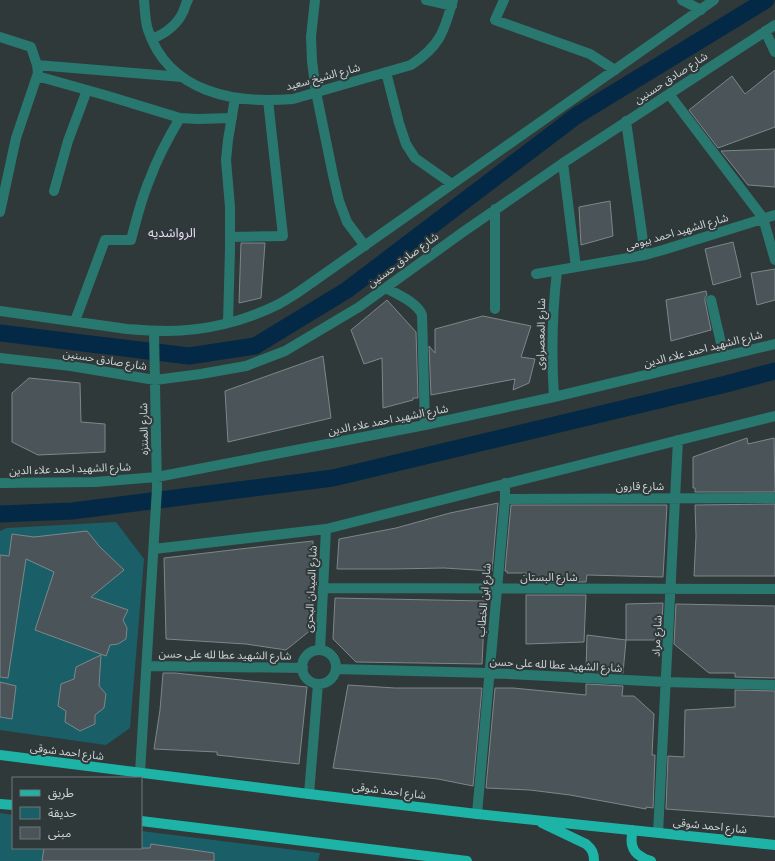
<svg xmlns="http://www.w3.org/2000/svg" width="775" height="861" font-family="Signika,'Noto Sans Arabic',sans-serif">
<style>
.green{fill:#1a5f67}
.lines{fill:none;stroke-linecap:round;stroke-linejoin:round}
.canal{stroke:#042946;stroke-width:17}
.building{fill:#4b5458;stroke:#7d878b}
.minor{stroke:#297870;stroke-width:10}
.major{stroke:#1db3a6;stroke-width:10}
.labels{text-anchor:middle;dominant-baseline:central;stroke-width:4;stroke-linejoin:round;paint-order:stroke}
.street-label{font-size:11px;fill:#cfd5d6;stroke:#2f393a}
.quarter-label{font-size:13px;fill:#e9daf6;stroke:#2f393a}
</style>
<rect width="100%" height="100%" fill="#2f393a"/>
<path class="green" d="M 116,522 L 144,559 L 130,728 L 106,745 L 0,730 L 0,531 L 7,528 Z
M 0,813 L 13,815 L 13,848 L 141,848 L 141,831 L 320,853 L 318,861 L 0,861 Z"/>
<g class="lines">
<path class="canal" d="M 0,333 L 189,356 L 255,346 L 347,290 L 576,116 L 766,0
M 0,514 L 72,511 L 333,478 L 726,384 L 775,371"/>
</g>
<path class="building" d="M 775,70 L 775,127 L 718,148 L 689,110 L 732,76 L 745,94 Z
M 775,149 L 775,187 L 748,185 L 721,151 Z
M 610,201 L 613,236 L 581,245 L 579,207 Z
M 733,242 L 741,277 L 713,285 L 705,249 Z
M 241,243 L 265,243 L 261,298 L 239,303 Z
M 775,269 L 775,300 L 757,305 L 751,273 Z
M 706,291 L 707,295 L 705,298 L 705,301 L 711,330 L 671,341 L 666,300 Z
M 387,300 L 416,332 L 418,398 L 413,398 L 413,400 L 383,408 L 382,358 L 364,364 L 351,330 Z
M 483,316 L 531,326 L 521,357 L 535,359 L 529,383 L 513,390 L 515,379 L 431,395 L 429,346 L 435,353 L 435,329 Z
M 323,356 L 331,418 L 228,442 L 225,391 Z
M 29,378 L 80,383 L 81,422 L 105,424 L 105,452 L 38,455 L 12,442 L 12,393 Z
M 747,438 L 748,444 L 774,438 L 775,492 L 695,492 L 695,488 L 693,488 L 693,457 Z
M 498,503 L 492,571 L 444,568 L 393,569 L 337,569 L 339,539 L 396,528 L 450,513 Z
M 775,504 L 775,576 L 694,576 L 696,536 L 695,505 Z
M 511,505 L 667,505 L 663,577 L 587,575 L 586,582 L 526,582 L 526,573 L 507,573 L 507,571 L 505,571 Z
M 87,531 L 100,547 L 124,570 L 91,597 L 128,610 L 123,620 L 127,628 L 126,639 L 118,644 L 110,645 L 106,656 L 35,630 L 54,572 L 26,559 L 8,678 L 0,677 L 0,555 L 9,556 L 12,534 L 34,537 Z
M 313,541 L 312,629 L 286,650 L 246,644 L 166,639 L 164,558 L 240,549 Z
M 526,595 L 586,595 L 584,642 L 526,644 Z
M 335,598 L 485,601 L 482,664 L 356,662 L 333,639 Z
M 663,603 L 661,640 L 626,640 L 626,604 Z
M 676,604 L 775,606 L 775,678 L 735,677 L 735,673 L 709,673 L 674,644 Z
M 587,635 L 626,640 L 623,673 L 586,671 Z
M 101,655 L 99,686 L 106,694 L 104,708 L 95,715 L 95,724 L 80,731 L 65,722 L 66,711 L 58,706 L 61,684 L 74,679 L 76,667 Z
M 163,673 L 175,673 L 307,687 L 299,764 L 217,755 L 217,752 L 154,749 L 160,710 Z
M 0,682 L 16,686 L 12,719 L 0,717 Z
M 586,684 L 623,686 L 622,696 L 634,696 L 654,714 L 652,755 L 655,755 L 653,808 L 646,807 L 646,809 L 570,795 L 530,790 L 486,788 L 495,688 L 513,688 L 586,695 Z
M 348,685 L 395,688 L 482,688 L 473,786 L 438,779 L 333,768 Z
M 735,690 L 775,691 L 775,817 L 666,809 L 668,756 L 684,757 L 685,710 L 735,707 Z
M 151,844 L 214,853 L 214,861 L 42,861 L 44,848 L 150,848 Z"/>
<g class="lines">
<path class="minor" d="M 144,0 C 145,10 145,21 148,30 C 169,93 235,104 293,99 L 411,65 C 440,46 444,32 453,0
M 315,0 L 311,37 L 312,61 L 316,92 L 333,175 L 339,201 L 347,222 L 365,246
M 426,0 L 452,6
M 504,0 L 495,20 L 590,54 L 615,70
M 682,0 L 701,10
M 765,31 L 775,52
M 0,37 L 31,47 L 37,65 L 38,73 L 16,138 L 0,212
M 152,39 C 164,34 177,25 183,12 C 185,8 185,4 188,0
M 37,65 L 182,77
M 386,72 L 399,123 L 406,144 L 415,158 L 452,184
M 37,76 L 108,96 L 180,118 L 198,119 L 232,118
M 669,94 L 763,218 L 775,260
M 626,121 L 645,255
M 563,163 L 576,267
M 54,191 L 68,141 L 87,90
M 495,209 L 495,309
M 230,237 L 283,236 L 268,100
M 536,274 L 645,255 L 663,250 L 775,215
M 386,288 C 397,294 418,303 422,315 L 425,425
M 711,300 L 724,356
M 0,311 L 127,329 C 140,330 153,331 167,331 C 205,331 245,321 279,304 C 286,300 293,296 300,291 L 714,0
M 75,321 L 105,240 L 131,240 C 136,221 141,200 149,181 C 157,159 168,138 180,118
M 228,323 L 230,249 L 230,207 L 226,160 L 228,140 L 235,98
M 0,358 L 71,366 L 155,380 L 201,374 L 246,366 L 285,351 L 359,307 L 463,232 L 563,163 L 775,25
M 554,397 C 551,353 552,314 557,271
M 0,483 L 95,482 L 157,477 L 425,425 L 554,397 L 775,344
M 505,499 L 775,498
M 154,549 L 326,529 L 775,416
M 323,588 L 775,589
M 320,650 L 326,529
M302 667a17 17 0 1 1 34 0a17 17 0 1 1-34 0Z
M 147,666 L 303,668
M 336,669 L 489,673 L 666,682 L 775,685
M 140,773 L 157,488 L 154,331
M 309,794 L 318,684
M 477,814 L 505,499 L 505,483
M 658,833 L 678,440"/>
<path class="major" d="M 0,755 L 309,794 L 477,814 L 775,845
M 0,804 L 13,805
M 141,821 L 467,861
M 542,823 L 586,844 C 592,849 594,853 594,861
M 633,830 C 630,841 631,852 642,857 C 644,859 648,860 651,861"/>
</g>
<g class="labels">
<g class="street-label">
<text transform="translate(323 77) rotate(-15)">شارع الشيخ سعيد</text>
<text transform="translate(671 78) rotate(-33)">شارع صادق حسنين</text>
<text transform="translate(677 232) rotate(-16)">شارع الشهيد احمد بيومى</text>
<text transform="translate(403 260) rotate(-36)">شارع صادق حسنين</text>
<text transform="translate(541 334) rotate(-89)">شارع المعصراوى</text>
<text transform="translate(703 349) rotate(-14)">شارع الشهيد احمد علاء الدين</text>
<text transform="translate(105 360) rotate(9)">شارع صادق حسنين</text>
<text transform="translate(388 420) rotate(-11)">شارع الشهيد احمد علاء الدين</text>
<text transform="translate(144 429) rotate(-91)">شارع المنتزه</text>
<text transform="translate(70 469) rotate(-2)">شارع الشهيد احمد علاء الدين</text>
<text x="640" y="486">شارع قارون</text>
<text x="549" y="577">شارع البستان</text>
<text transform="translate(311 589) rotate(-87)">شارع الميدان البحرى</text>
<text transform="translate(484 600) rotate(-85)">شارع ابن الخطاب</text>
<text transform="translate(657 636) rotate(-87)">شارع مراد</text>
<text transform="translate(225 655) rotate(1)">شارع الشهيد عطا لله على حسن</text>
<text transform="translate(556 665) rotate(3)">شارع الشهيد عطا لله على حسن</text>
<text transform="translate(67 752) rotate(7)">شارع احمد شوقى</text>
<text transform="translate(389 791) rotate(7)">شارع احمد شوقى</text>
<text transform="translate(710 826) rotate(6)">شارع احمد شوقى</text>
</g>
<g class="quarter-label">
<text x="172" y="233">الرواشديه</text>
</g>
</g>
<rect x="12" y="777" width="130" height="72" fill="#2f393a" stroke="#6f7778"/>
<rect x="20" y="790" width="20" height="6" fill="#1db3a6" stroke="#6f7778"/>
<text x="48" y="797" font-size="12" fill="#cfd5d6">طريق</text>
<rect x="20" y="807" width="20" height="12" fill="#1a5f67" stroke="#6f7778"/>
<text x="48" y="817" font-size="12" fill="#cfd5d6">حديقة</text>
<rect x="20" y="827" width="20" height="12" fill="#4b5458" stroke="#6f7778"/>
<text x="48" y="837" font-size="12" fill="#cfd5d6">مبنى</text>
</svg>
